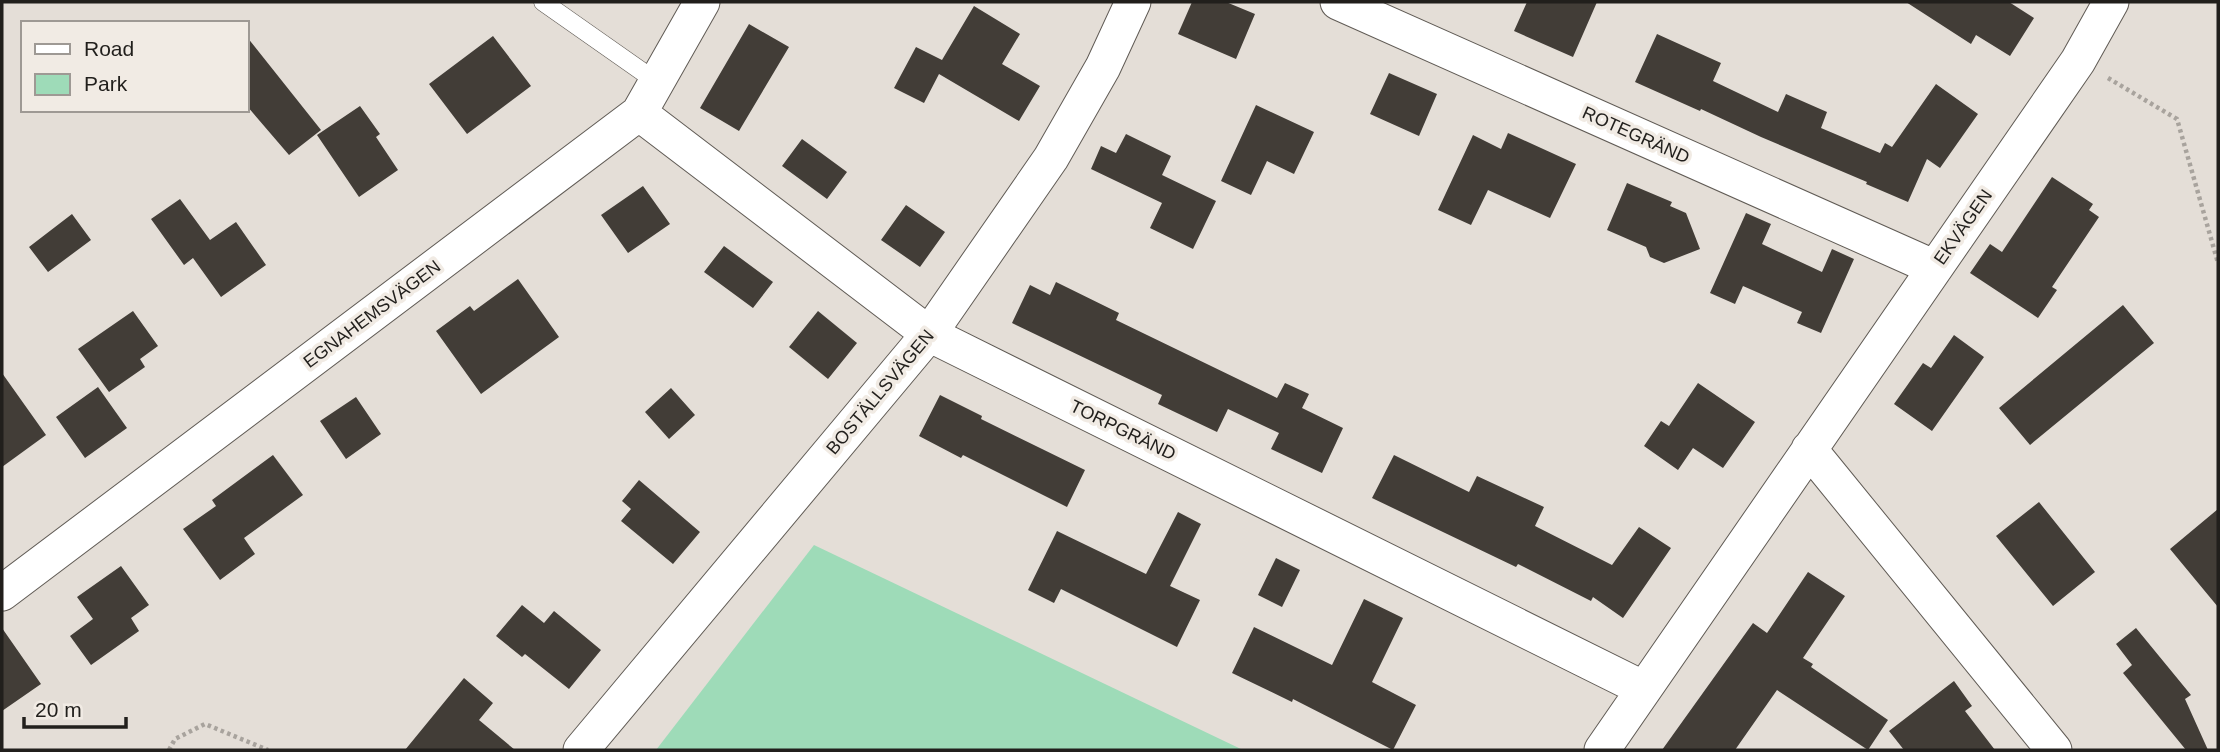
<svg xmlns="http://www.w3.org/2000/svg" width="2220" height="752" font-family="Helvetica,sans-serif">
<style>
.green{fill:#9edbb8}
.building{fill:#423d37}
.lines{fill:none;stroke-linecap:round;stroke-linejoin:round}
.lane-casing{stroke:#605b55;stroke-width:19}
.street-casing{stroke:#605b55;stroke-width:37}
.path{stroke:#a8a39d;stroke-width:4.5;stroke-dasharray:3.5 3.5;stroke-linecap:butt}
.lane{stroke:#fff;stroke-width:18}
.street{stroke:#fff;stroke-width:35}
.labels{text-anchor:middle;dominant-baseline:central;stroke-width:7;stroke-linejoin:round;paint-order:stroke}
.street-label{font-size:18px;fill:#211f1c;stroke:#f1ebe4}
</style>
<rect width="100%" height="100%" fill="#e4ded7"/>
<path class="green" d="M 814,545 L 1243,750 L 656,750 Z"/>
<path class="building" d="M 1192,2 L 1226,2 L 1255,14 L 1236,59 L 1178,34 Z
M 1527,2 L 1597,2 L 1573,57 L 1514,31 Z
M 1906,2 L 2009,2 L 2034,18 L 2010,56 L 1976,35 L 1971,44 Z
M 974,6 L 1020,34 L 1002,64 L 1040,86 L 1019,121 L 939,74 L 924,103 L 894,88 L 916,47 L 942,60 Z
M 749,24 L 789,47 L 739,131 L 700,108 Z
M 1657,34 L 1721,63 L 1713,81 L 1778,112 L 1786,94 L 1827,112 L 1821,128 L 1880,153 L 1885,143 L 1892,147 L 1936,84 L 1978,114 L 1940,168 L 1927,159 L 1908,202 L 1866,184 L 1867,182 L 1761,137 L 1701,109 L 1700,111 L 1635,82 Z
M 493,36 L 531,86 L 467,134 L 429,84 Z
M 247,37 L 321,130 L 289,155 L 247,106 Z
M 1389,73 L 1437,94 L 1419,136 L 1370,114 Z
M 1256,105 L 1314,132 L 1294,174 L 1267,161 L 1251,195 L 1221,181 Z
M 360,106 L 380,134 L 376,137 L 398,170 L 359,197 L 317,135 Z
M 1508,133 L 1576,164 L 1550,218 L 1488,190 L 1471,225 L 1438,210 L 1473,135 L 1501,149 Z
M 1126,134 L 1171,156 L 1162,175 L 1216,201 L 1193,249 L 1150,228 L 1162,203 L 1091,169 L 1101,146 L 1116,153 Z
M 802,139 L 847,172 L 827,199 L 782,166 Z
M 2052,177 L 2093,204 L 2089,210 L 2099,217 L 2052,287 L 2057,290 L 2038,318 L 1970,273 L 1990,244 L 2002,252 Z
M 1627,183 L 1672,202 L 1670,206 L 1686,213 L 1700,249 L 1664,263 L 1650,257 L 1646,247 L 1607,230 Z
M 643,186 L 670,224 L 628,253 L 601,215 Z
M 180,199 L 210,240 L 236,222 L 266,265 L 221,297 L 193,258 L 184,265 L 151,219 Z
M 906,205 L 945,232 L 920,267 L 881,240 Z
M 1746,213 L 1771,224 L 1762,244 L 1822,272 L 1832,249 L 1854,259 L 1821,333 L 1797,323 L 1802,312 L 1743,286 L 1735,304 L 1710,293 Z
M 72,214 L 91,240 L 48,272 L 29,247 Z
M 724,246 L 773,282 L 753,308 L 704,272 Z
M 518,279 L 559,337 L 481,394 L 436,331 L 470,306 L 474,311 Z
M 1056,282 L 1119,313 L 1116,320 L 1277,398 L 1285,383 L 1309,394 L 1302,408 L 1343,428 L 1322,473 L 1271,449 L 1279,433 L 1228,409 L 1217,432 L 1158,404 L 1162,395 L 1012,323 L 1030,285 L 1050,295 Z
M 2123,305 L 2154,343 L 2030,445 L 1999,408 Z
M 133,311 L 158,346 L 140,359 L 145,367 L 109,392 L 78,349 Z
M 818,311 L 857,343 L 828,379 L 789,347 Z
M 1954,335 L 1984,357 L 1932,431 L 1894,404 L 1923,363 L 1931,368 Z
M 2,373 L 46,435 L 2,467 Z
M 1698,383 L 1755,422 L 1723,468 L 1693,448 L 1678,470 L 1644,446 L 1661,421 L 1669,426 Z
M 98,387 L 127,428 L 85,458 L 56,417 Z
M 671,388 L 695,415 L 669,439 L 645,412 Z
M 940,395 L 982,416 L 981,419 L 1085,470 L 1067,507 L 963,455 L 961,458 L 919,436 Z
M 356,397 L 381,434 L 346,459 L 320,421 Z
M 273,455 L 303,495 L 244,538 L 255,554 L 220,580 L 183,529 L 216,506 L 212,500 Z
M 1394,455 L 1469,492 L 1477,476 L 1544,507 L 1535,526 L 1612,565 L 1639,527 L 1671,548 L 1623,618 L 1593,597 L 1591,601 L 1518,564 L 1516,567 L 1372,498 Z
M 639,480 L 700,532 L 673,564 L 621,521 L 631,509 L 622,501 Z
M 2039,502 L 2095,572 L 2053,606 L 1996,536 Z
M 2218,509 L 2218,607 L 2170,549 Z
M 1178,512 L 1201,524 L 1170,586 L 1200,600 L 1177,647 L 1061,589 L 1054,603 L 1028,590 L 1057,531 L 1146,574 Z
M 1276,558 L 1300,570 L 1282,607 L 1258,595 Z
M 121,566 L 149,605 L 131,618 L 139,631 L 91,665 L 70,636 L 93,619 L 77,597 Z
M 1808,572 L 1845,596 L 1803,658 L 1813,664 L 1811,667 L 1888,720 L 1868,750 L 1777,690 L 1735,750 L 1662,750 L 1753,623 L 1767,633 Z
M 1364,599 L 1403,618 L 1372,682 L 1416,705 L 1393,750 L 1293,699 L 1292,702 L 1232,673 L 1254,627 L 1332,665 Z
M 522,605 L 544,623 L 554,611 L 601,650 L 569,689 L 525,654 L 522,657 L 496,636 Z
M 2,628 L 41,684 L 2,711 Z
M 2136,628 L 2191,695 L 2185,699 L 2208,750 L 2186,750 L 2123,673 L 2132,665 L 2116,644 Z
M 464,678 L 493,703 L 479,720 L 515,750 L 405,750 Z
M 1954,681 L 1972,706 L 1965,711 L 1995,750 L 1904,750 L 1889,731 Z"/>
<g class="lines">
<defs>
<path id="lane" d="M 543,2 L 657,82"/>
<path id="street" d="M 1338,2 L 1935,268
M 639,113 L 929,334 L 1644,689
M 1809,449 L 2054,750
M 2,593 L 639,113 L 702,2
M 581,750 L 929,334 L 1051,158 L 1103,67 L 1133,2
M 1602,750 L 2078,61 L 2111,2"/>
</defs>
<use href="#lane" class="lane-casing"/>
<use href="#street" class="street-casing"/>
<path class="path" d="M 2108,78 L 2177,119 L 2218,263
M 169,750 L 175,739 L 205,724 L 268,750"/>
<use href="#lane" class="lane"/>
<use href="#street" class="street"/>
</g>
<g class="labels">
<g class="street-label">
<text transform="translate(1636 135) rotate(24)">ROTEGRÄND</text>
<text transform="translate(1963 227) rotate(-55)">EKVÄGEN</text>
<text transform="translate(372 314) rotate(-37)">EGNAHEMSVÄGEN</text>
<text transform="translate(880 392) rotate(-50)">BOSTÄLLSVÄGEN</text>
<text transform="translate(1123 430) rotate(26)">TORPGRÄND</text>
</g>
</g>
<rect width="2220" height="752" fill="none" stroke="#211f1c" stroke-width="7"/>
<rect x="21" y="21" width="228" height="91" fill="#f1ebe4" stroke="#9e9994" stroke-width="2"/>
<rect x="35" y="44" width="35" height="10" fill="#ffffff" stroke="#9e9994" stroke-width="2"/>
<text x="84" y="56" font-size="21" fill="#211f1c">Road</text>
<rect x="35" y="74" width="35" height="21" fill="#9edbb8" stroke="#9e9994" stroke-width="2"/>
<text x="84" y="91" font-size="21" fill="#211f1c">Park</text>
<path d="M24 717v10h102v-10" fill="none" stroke="#211f1c" stroke-width="3.5"/>
<text x="35" y="717" font-size="21" fill="#211f1c" stroke="#f1ebe4" stroke-width="5" paint-order="stroke">20 m</text>
</svg>
